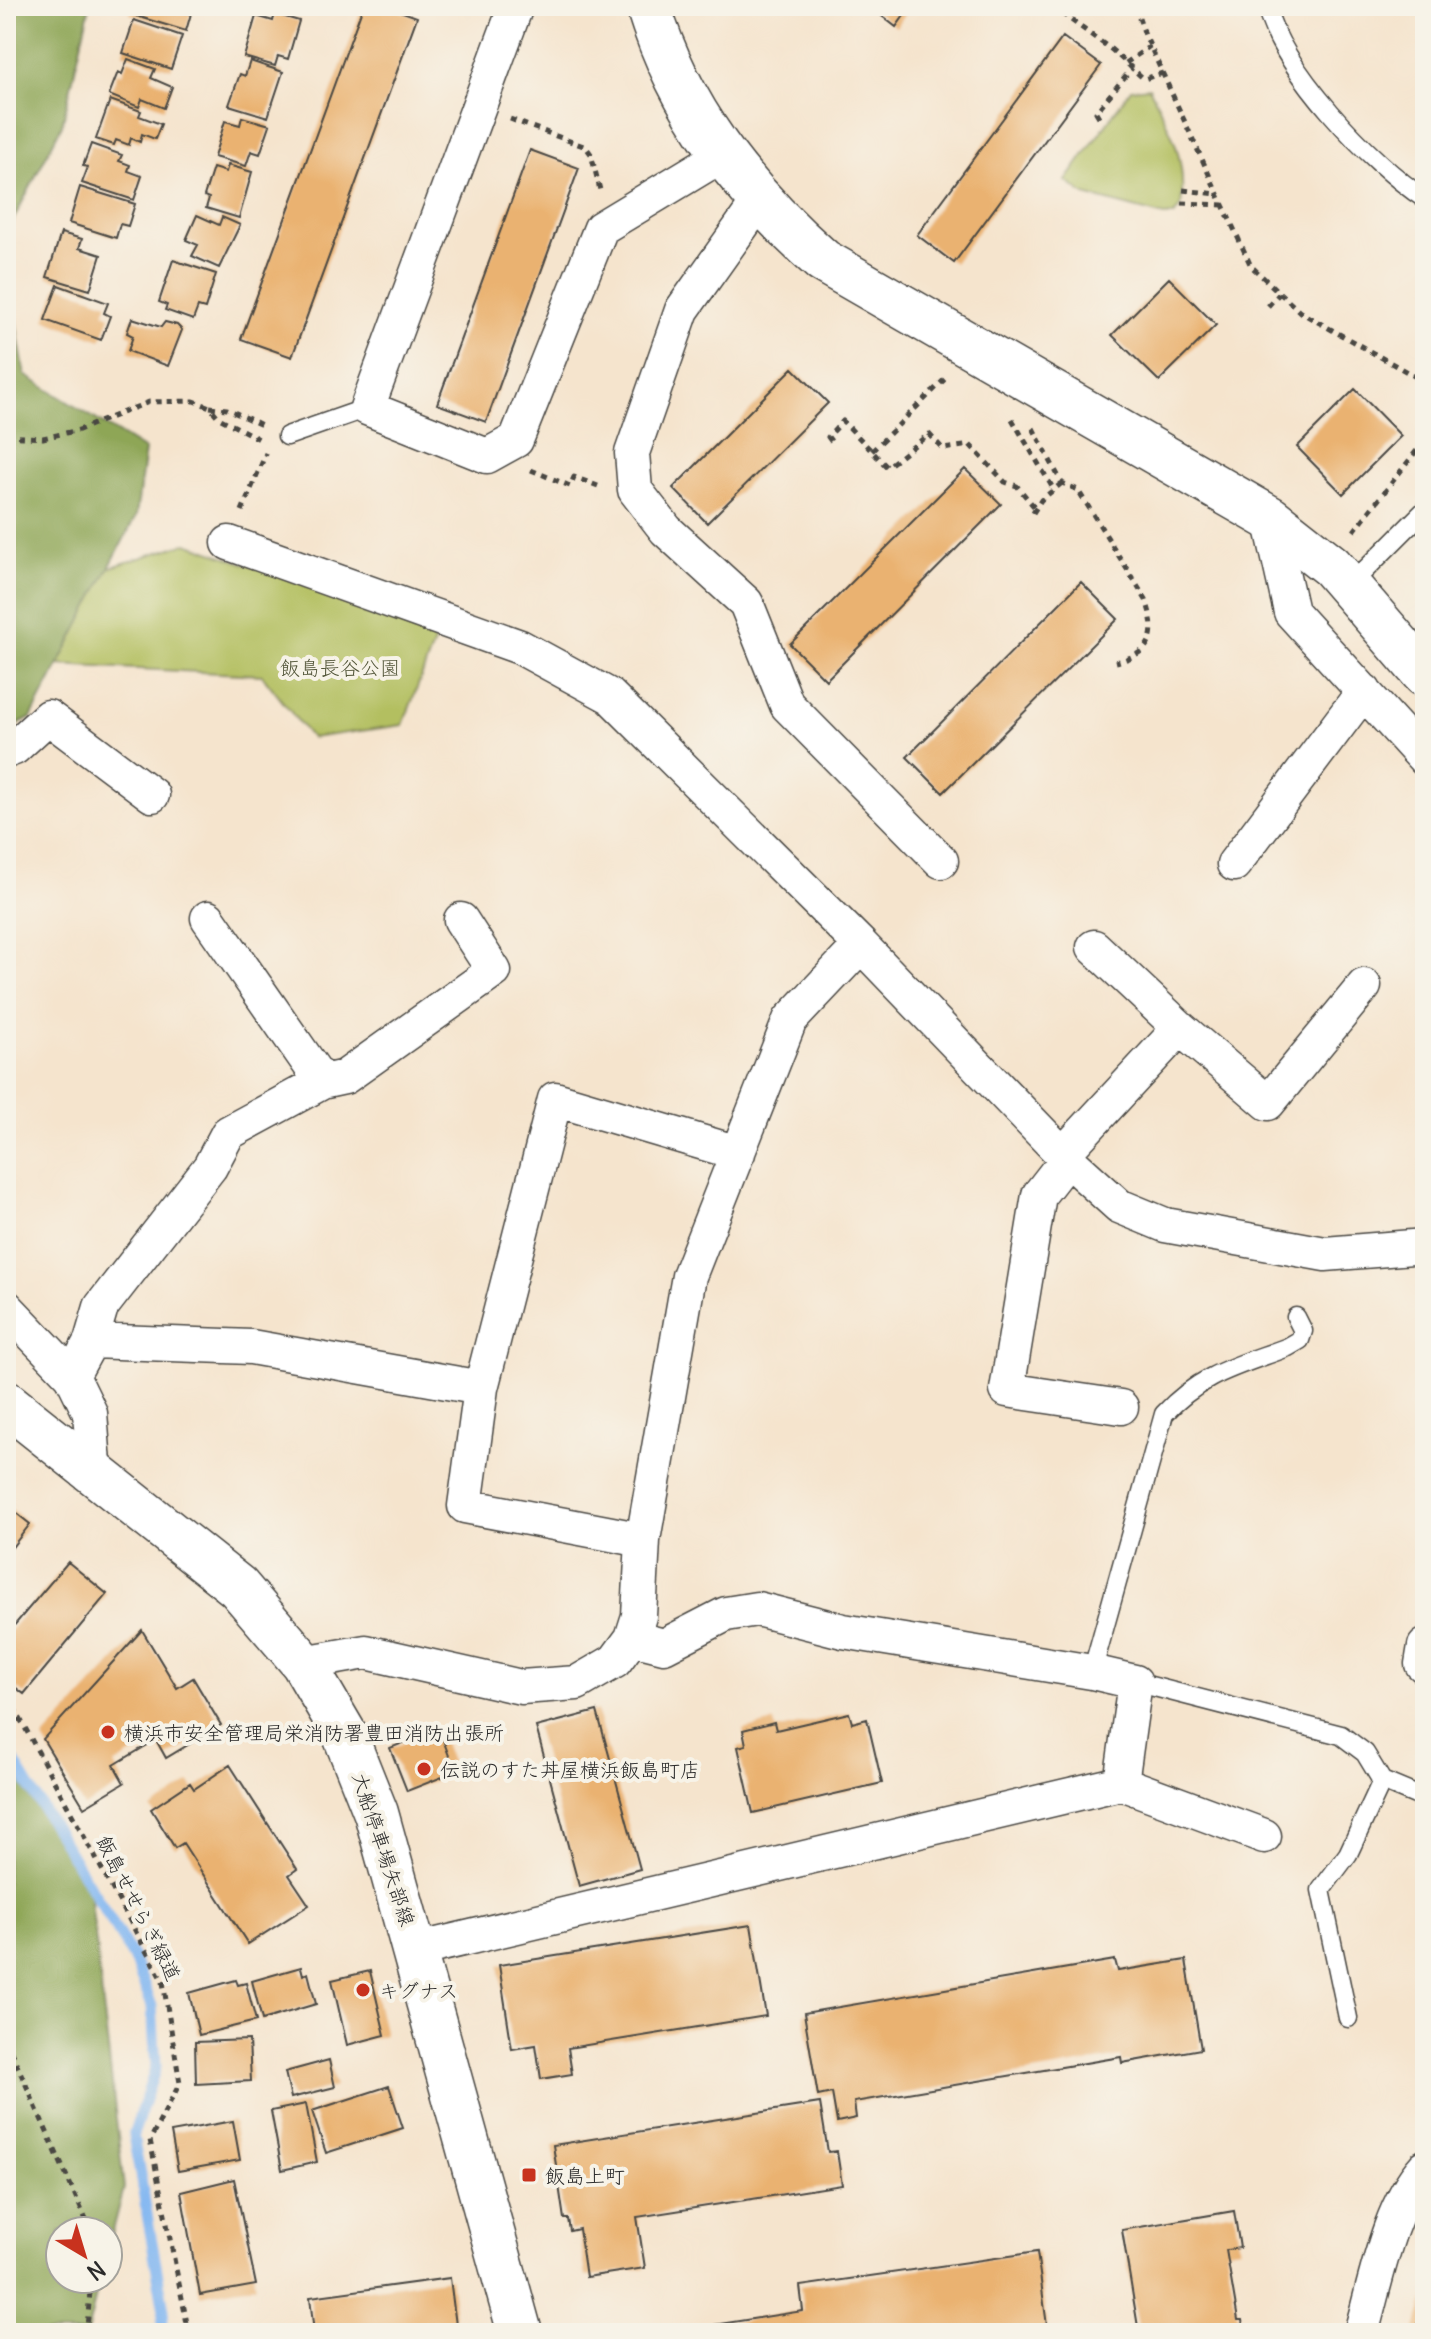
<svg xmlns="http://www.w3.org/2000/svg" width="1431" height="2339" font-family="Delius,'Klee One',sans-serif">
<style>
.green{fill:#b3bf61;stroke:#6f7546;stroke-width:2}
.forest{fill:#8ea657;stroke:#5c6841;stroke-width:2}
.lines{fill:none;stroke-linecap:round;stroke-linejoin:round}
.stream{stroke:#83b7f1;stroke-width:11}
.building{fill:#eab271}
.service-casing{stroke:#494743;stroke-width:21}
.minor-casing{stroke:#494743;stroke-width:37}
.tertiary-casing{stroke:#494743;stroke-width:47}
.secondary-casing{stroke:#494743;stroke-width:47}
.path{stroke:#494743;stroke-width:5;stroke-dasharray:6 6;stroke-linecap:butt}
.service{stroke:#fff;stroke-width:18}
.minor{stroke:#fff;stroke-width:34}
.tertiary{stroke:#fff;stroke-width:44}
.secondary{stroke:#fff;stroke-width:44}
.poi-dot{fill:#c8321e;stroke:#f7f3e8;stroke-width:3}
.labels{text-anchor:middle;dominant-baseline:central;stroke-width:8;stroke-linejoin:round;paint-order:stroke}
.park-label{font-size:20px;fill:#54573b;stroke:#f7f3e8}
.poi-label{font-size:20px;fill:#2b2b2b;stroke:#f7f3e8;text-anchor:start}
.street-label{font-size:20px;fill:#2b2b2b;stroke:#f7f3e8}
</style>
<rect width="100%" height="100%" fill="#f7f3e8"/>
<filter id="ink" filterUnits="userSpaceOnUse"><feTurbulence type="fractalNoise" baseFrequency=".0125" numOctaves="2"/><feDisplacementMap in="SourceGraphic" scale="16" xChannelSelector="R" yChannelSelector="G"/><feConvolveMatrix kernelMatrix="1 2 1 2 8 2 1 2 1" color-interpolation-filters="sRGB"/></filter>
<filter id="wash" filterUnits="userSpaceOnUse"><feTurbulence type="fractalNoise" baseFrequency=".006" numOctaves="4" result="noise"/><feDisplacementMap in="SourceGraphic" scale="32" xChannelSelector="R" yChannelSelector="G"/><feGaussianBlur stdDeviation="1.8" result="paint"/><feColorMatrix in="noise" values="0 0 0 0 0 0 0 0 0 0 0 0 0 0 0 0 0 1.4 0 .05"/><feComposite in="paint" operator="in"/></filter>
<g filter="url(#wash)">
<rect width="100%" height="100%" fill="#f5e4cd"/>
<path class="green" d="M 1149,87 C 1171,131 1187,157 1181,207 L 1174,215 L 1164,216 L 1085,195 L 1066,181 L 1131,89 Z
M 187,543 L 438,632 L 403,725 L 311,738 L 262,675 L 56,665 L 108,568 Z"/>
<path class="forest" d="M 6,6 L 90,6 L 62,125 L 6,234 Z
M 6,266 L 25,375 L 145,450 L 136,516 L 31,718 L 6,731 Z
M 6,1758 L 90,1892 L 124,2188 L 108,2250 L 108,2231 L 60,2231 L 60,2279 L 100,2279 L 87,2333 L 6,2333 Z"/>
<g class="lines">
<path class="stream" d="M 6,1748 L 133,1957 L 152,2006 L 156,2067 L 133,2135 L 164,2310 L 161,2333"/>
</g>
<g id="blocks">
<path class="building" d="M 133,6 L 183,6 L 192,10 L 186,31 L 130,14 Z
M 363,6 L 386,6 L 417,17 L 292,357 L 241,339 Z
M 869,6 L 911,6 L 896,27 Z
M 275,14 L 299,21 L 288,59 L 278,56 L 275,66 L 244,57 L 256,16 L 273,21 Z
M 134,20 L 182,36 L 171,69 L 123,53 Z
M 1063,37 L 1101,65 L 954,263 L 917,235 Z
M 128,59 L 155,69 L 151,78 L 172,87 L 164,108 L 142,99 L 139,107 L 109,95 L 118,72 L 122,74 Z
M 250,61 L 283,72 L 268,117 L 229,105 L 240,74 L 245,76 Z
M 110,100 L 141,111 L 139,116 L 161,124 L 155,139 L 142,134 L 140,142 L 131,138 L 129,145 L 116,140 L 114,145 L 96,139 Z
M 242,117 L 270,125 L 260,154 L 251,151 L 246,166 L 214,157 L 225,121 L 240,125 Z
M 91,144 L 122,155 L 119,161 L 130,165 L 128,171 L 142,176 L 134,200 L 82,183 L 88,167 L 83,166 Z
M 530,150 L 579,168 L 486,422 L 437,404 Z
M 228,165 L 252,172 L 239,218 L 206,208 L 209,198 L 204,196 L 213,168 L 226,172 Z
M 80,187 L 135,204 L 128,226 L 120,224 L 116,238 L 69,223 Z
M 197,215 L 219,225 L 222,217 L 240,225 L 219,268 L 192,256 L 198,245 L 186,240 Z
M 61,233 L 82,239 L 79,248 L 101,255 L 90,290 L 47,277 Z
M 173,260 L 216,274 L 205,309 L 198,307 L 193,320 L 165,310 L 167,305 L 159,302 Z
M 1169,278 L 1216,325 L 1159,381 L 1112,335 Z
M 58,285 L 108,303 L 104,313 L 110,316 L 101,340 L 45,320 Z
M 132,318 L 161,327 L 165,322 L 177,325 L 182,330 L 168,366 L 128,351 L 133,336 L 127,333 Z
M 793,368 L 828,403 L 707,523 L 673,488 Z
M 1355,389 L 1401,436 L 1343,494 L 1297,447 Z
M 965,469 L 1001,504 L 826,680 L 790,644 Z
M 1081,582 L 1118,619 L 943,793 L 907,757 Z
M 6,1505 L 30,1524 L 6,1555 Z
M 68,1562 L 107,1594 L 24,1694 L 6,1680 L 6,1635 Z
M 142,1630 L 177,1688 L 193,1678 L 221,1725 L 166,1758 L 156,1740 L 114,1765 L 124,1783 L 84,1807 L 43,1739 Z
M 597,1711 L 640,1869 L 579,1886 L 536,1727 Z
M 849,1713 L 852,1723 L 867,1719 L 882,1783 L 753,1813 L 738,1747 L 746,1745 L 743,1730 L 774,1722 L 776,1730 Z
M 439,1729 L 455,1772 L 407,1791 L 390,1748 Z
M 230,1765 L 297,1869 L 289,1875 L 309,1905 L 248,1944 L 183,1843 L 175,1848 L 151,1809 L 190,1783 L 194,1789 Z
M 751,1925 L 766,2016 L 568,2048 L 572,2074 L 541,2079 L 536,2045 L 512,2049 L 499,1965 Z
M 1115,1960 L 1118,1971 L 1186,1960 L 1201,2049 L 1122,2063 L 1121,2057 L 854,2102 L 856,2118 L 837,2122 L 832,2093 L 818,2096 L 804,2013 Z
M 301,1967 L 303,1975 L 308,1973 L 316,2004 L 262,2020 L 252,1981 Z
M 370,1971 L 385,2035 L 347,2045 L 332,1980 Z
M 236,1980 L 238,1985 L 246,1983 L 256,2021 L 199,2035 L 189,1993 Z
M 249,2040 L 251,2081 L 196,2084 L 195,2042 Z
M 329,2060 L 335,2087 L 291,2098 L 285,2072 Z
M 389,2086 L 403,2128 L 326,2153 L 312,2111 Z
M 820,2103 L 828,2152 L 837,2151 L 842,2185 L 637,2217 L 645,2268 L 586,2277 L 579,2229 L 570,2231 L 568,2219 L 564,2219 L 553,2145 Z
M 306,2104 L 317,2162 L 282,2170 L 271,2111 Z
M 233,2121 L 240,2160 L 178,2171 L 171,2132 Z
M 234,2179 L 256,2285 L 200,2295 L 181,2192 Z
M 1234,2211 L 1240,2248 L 1226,2250 L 1238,2320 L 1242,2320 L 1244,2333 L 1139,2333 L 1122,2230 Z
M 1037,2252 L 1048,2333 L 662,2333 L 803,2311 L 800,2286 Z
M 450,2278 L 457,2333 L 314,2333 L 310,2297 Z
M 1424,2299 L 1425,2333 L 1415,2333 Z"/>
</g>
</g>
<g filter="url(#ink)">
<use href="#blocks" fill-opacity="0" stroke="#494743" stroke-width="2"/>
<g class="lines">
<defs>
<path id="service" d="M 1266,6 C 1282,70 1370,163 1425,199
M 287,436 L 367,408
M 1348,587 L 1425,510
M 1092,1672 L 1164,1414 C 1202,1373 1238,1366 1288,1347 L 1300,1340 L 1303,1331 L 1296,1317
M 1135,1682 L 1341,1735 L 1365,1753 L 1382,1781
M 1348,2018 L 1321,1890 L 1348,1854 L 1382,1781 L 1425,1799"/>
<path id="minor" d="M 516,6 L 367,408 L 487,456 L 516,440 L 601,228 L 722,155
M 760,200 L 682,310 L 632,453 L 635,490 L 666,530 L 746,603 L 787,705 L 941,861
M 1270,518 L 1291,612 L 1425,759
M 229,543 L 520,647 L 610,696 L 861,945 L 1067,1159 L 1119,1206 L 1165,1225 L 1325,1254 L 1425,1246
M 6,751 L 14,748 L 48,717 L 152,795
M 1234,864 L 1364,691
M 208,918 L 322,1082
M 1094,947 L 1180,1028 L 1268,1103 L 1364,986
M 1063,1154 L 1180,1028
M 1067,1159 L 1039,1195 L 1007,1390 L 1121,1407
M 6,1307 L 72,1376
M 91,1341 L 251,1347 L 481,1388
M 95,1476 L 90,1413 L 72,1376 L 91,1341 L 101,1307 L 210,1167 L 228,1133 L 322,1082 L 345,1077 L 494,971 L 461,920
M 643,1540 L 465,1506 L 481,1388 L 555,1099 L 738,1153
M 1425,1646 L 1422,1664 L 1425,1666
M 303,1663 L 366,1652 L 521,1687 L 577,1683 L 615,1661 L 632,1638 L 639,1616 L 643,1540 L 689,1276 L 790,1020 L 861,945
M 1121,1783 L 1264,1836
M 416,1950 L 1121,1783 L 1135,1682 L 1092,1672 L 843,1631 L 757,1609 L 726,1614 L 664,1646 L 632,1638
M 1361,2333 C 1376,2281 1388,2208 1425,2167"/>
<path id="tertiary" d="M 648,6 C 680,110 742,190 823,261 L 1270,518 L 1331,566 L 1425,675"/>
<path id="secondary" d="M 6,1403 L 238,1587 L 303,1663 L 344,1733 L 376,1813 L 520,2333"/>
</defs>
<use href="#service" class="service-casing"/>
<use href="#minor" class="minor-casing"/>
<use href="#tertiary" class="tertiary-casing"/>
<use href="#secondary" class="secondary-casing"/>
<path class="path" d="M 1052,6 L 1112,50 L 1144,79 L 1163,73
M 1135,6 L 1145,35 L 1251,266 L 1300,312 L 1425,382
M 1126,63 L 1150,46
M 1099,117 L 1096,112 L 1132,68
M 510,119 L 586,147 L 591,154 L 600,190
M 1183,190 L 1218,194
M 1182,203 L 1224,205
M 1268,306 L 1279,294
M 210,407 L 227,409 L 264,426
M 1012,419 L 1054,490
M 1033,428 L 1062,483 L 1078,490 L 1146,600 C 1158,635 1153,653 1116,662
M 6,436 L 43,438 L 79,430 L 149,402 L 194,401 L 210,407 L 219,418 L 259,439
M 831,441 L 828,437 L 843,421 L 887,467 L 929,434 L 943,449 L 970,445 L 1005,482 L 1017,486 L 1036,509
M 872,451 L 946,378
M 531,470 L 570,486 L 574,477 L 598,486
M 242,511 L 266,453
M 1033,513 L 1041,500 L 1062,483
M 1354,531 L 1425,440
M 6,1698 L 17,1713 L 163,1982 L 180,2083 L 150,2140 L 189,2333
M 6,2040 L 91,2231
M 83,2333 L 87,2328 L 91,2279"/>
<use href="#service" class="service"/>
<use href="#minor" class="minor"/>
<use href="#tertiary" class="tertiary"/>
<use href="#secondary" class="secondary"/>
</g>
</g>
<g class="poi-dot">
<circle cx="108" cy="1732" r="8"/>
<circle cx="424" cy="1769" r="8"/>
<circle cx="363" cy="1990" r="8"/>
<rect x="521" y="2167" width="16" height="16" rx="4"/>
</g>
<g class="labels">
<g class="park-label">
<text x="340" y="667">飯島長谷公園</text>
</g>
<g class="poi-label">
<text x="124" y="1732">横浜市安全管理局栄消防署豊田消防出張所</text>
<text x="440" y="1769">伝説のすた丼屋横浜飯島町店</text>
<text x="379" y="1990">キグナス</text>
<text x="545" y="2175">飯島上町</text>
</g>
<g class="street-label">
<text transform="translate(384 1849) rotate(72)">大船停車場矢部線</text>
<text transform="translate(139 1908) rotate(63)">飯島せせらぎ緑道</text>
</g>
</g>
<rect width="1431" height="2339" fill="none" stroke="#f7f3e8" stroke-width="32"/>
<g transform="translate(84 2255) rotate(142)"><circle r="38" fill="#f7f3e8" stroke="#a5a39c" stroke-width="2"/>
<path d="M0-6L14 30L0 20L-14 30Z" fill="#c8321e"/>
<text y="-12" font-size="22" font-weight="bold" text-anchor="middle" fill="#2b2b2b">N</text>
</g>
</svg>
